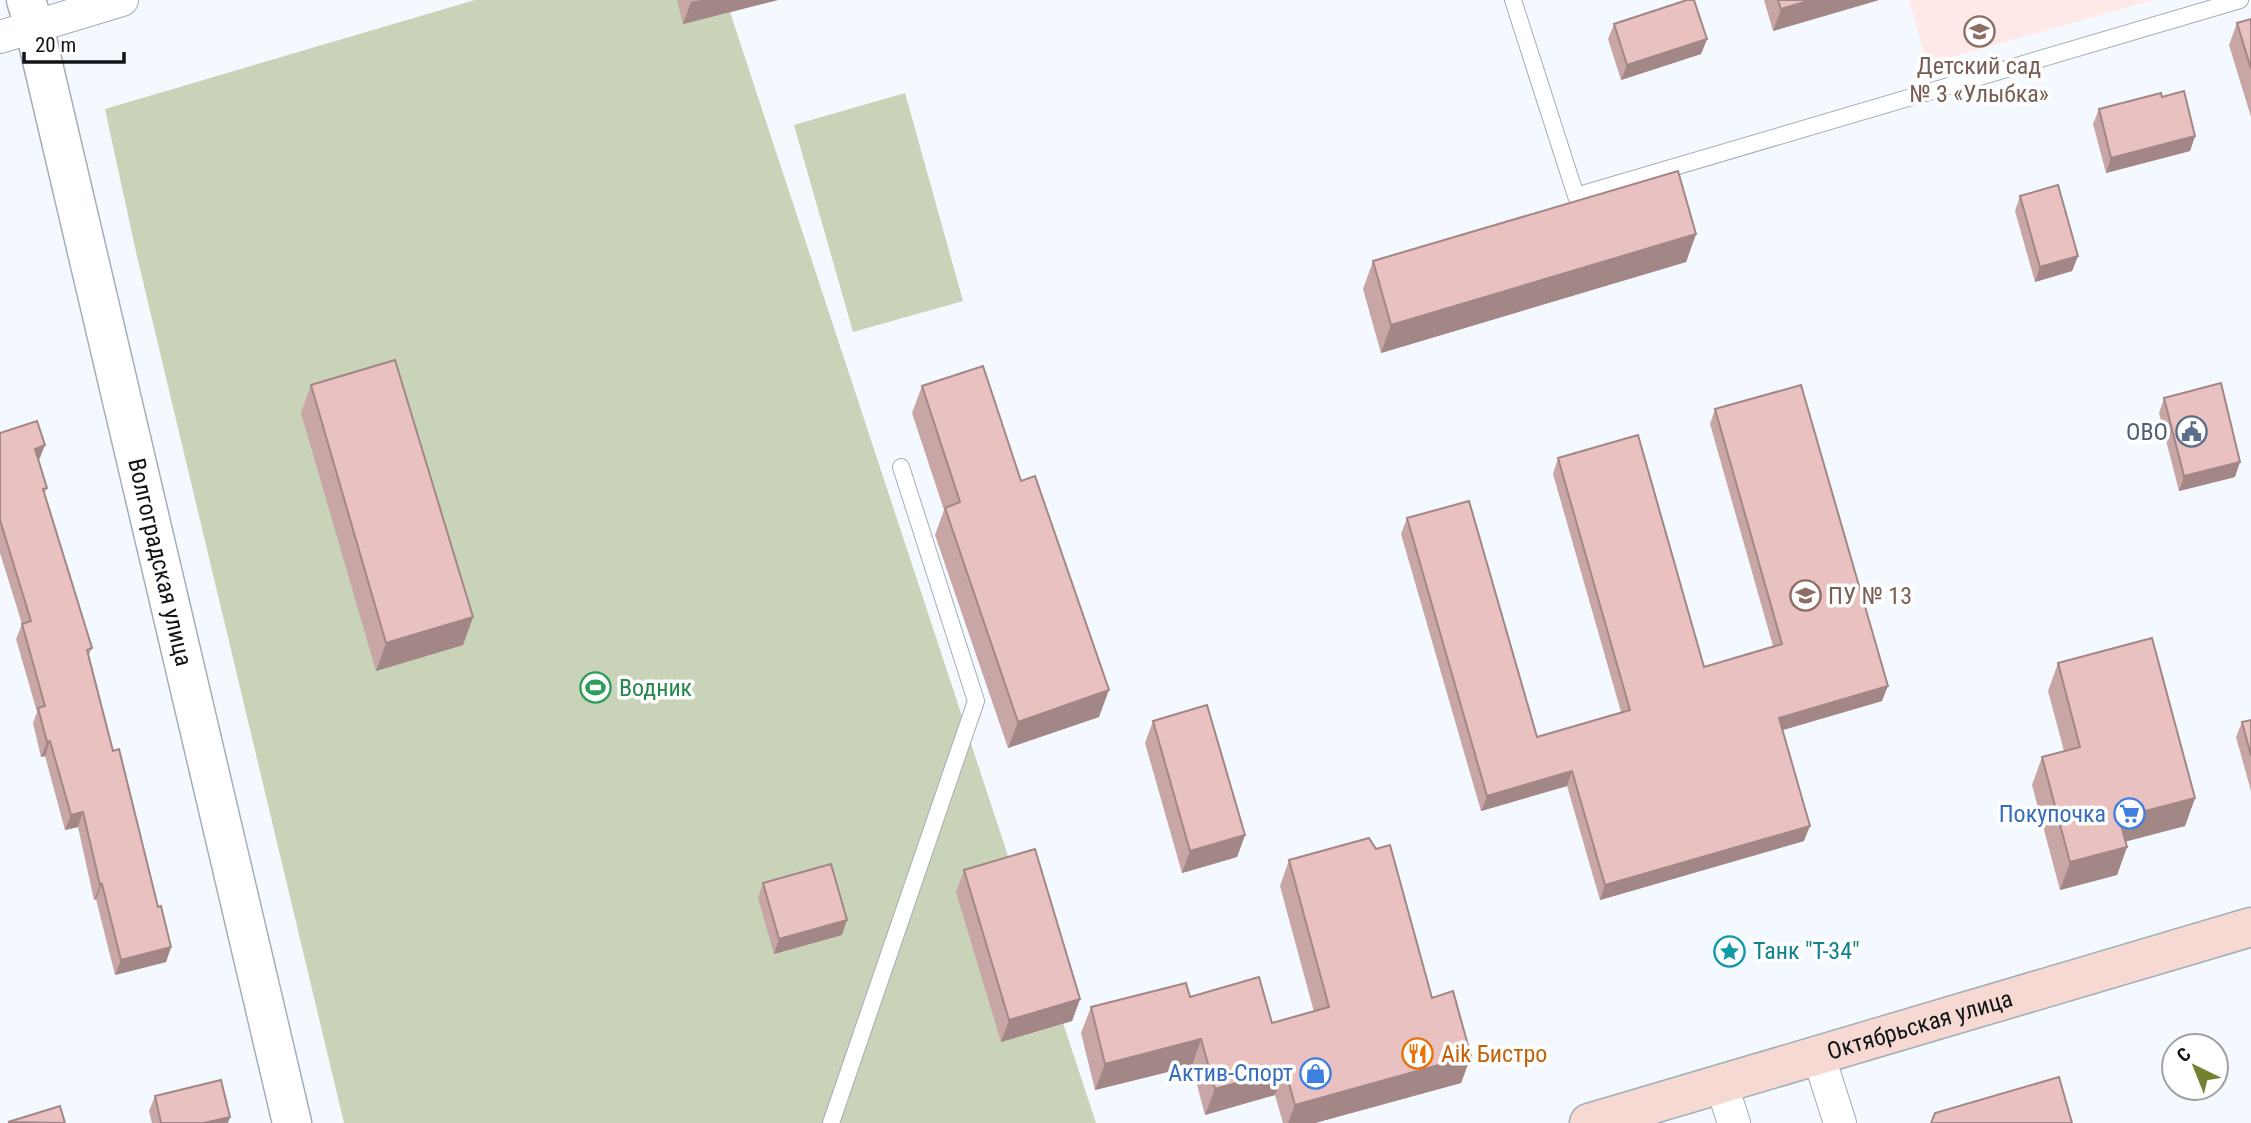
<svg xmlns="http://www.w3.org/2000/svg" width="2251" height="1123" font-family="'Roboto Condensed',sans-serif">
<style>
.education{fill:#ffe9e8}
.green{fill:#c8d3b7}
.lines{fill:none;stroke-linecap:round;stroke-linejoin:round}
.service-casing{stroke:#a4aeb6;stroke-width:18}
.minor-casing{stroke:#a4aeb6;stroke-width:34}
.tertiary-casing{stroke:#a4aeb6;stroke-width:41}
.secondary-casing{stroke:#a4aeb6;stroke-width:41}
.service{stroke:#fff;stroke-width:16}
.minor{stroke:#fff;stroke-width:32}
.tertiary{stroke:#fff;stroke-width:38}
.secondary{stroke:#f6d9d2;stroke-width:38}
.wall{fill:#c8a6a5}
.shaded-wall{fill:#a28786}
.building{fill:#e8c1c0;stroke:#a28786;stroke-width:2}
.labels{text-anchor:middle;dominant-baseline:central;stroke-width:7;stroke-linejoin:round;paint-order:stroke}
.education-label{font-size:24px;fill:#785e54;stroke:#fff}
.service-label{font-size:24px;fill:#4e5e75;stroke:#fff;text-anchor:end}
.street-label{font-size:24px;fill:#111518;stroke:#fff}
.leisure-label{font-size:24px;fill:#27864d;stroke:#fff;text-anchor:start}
.shop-label{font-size:24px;fill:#366cbe;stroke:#fff;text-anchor:end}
.culture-label{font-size:24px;fill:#0d838f;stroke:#fff;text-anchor:start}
.food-label{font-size:24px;fill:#c56008;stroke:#fff;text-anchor:start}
</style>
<rect width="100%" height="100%" fill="#f4f9ff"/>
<path class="education" d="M 1909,0 L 2154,0 L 1927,64 Z"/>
<path class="green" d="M 475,0 L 726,0 L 1096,1123 L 344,1123 L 136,252 L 105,109 Z
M 905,93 L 963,301 L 853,332 L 794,125 Z"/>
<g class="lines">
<defs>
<path id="service" d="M 1513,0 L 1576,196 L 2240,0
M 831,1123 L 976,701 L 901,467"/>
<path id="minor" d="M 0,37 L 122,0
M 1818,1054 L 1840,1123
M 1721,1083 L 1734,1123"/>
<g id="tertiary">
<path id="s1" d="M 26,0 L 34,26 L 292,1123"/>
</g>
<g id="secondary">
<path id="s2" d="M 1589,1123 L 2251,927"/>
</g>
</defs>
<use href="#service" class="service-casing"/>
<use href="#minor" class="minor-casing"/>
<use href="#tertiary" class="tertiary-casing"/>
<use href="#secondary" class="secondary-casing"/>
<use href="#service" class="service"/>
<use href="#minor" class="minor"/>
<use href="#tertiary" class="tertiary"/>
<use href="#secondary" class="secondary"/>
</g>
<path class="wall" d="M 677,0 L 778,0 L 683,24 Z
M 1764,0 L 1879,0 L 1773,31 Z
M 2251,19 L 2251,117 L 2229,45 L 2237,23 Z
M 1614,24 L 1707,39 L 1701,54 L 1621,80 L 1608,39 Z
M 2162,97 L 2195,136 L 2190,151 L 2106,173 L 2093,124 L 2099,109 Z
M 2020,196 L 2078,256 L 2072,271 L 2035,282 L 2015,211 Z
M 1696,234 L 1686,262 L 1381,353 L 1363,289 L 1373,261 Z
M 311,385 L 473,617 L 463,645 L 376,671 L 301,413 Z
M 922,386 L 1099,717 L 1008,748 L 935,535 L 944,510 L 912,413 Z
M 2164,398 L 2235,477 L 2179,491 L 2159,413 Z
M 1715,409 L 1882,701 L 1782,730 L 1804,841 L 1600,900 L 1567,786 L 1481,811 L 1401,534 L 1407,518 L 1537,737 L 1621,712 L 1553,474 L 1558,458 L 1704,667 L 1773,646 L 1710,424 Z
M 0,433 L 45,445 L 38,460 L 47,488 L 44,495 L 92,648 L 88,657 L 113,751 L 158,907 L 171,947 L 166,962 L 115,975 L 96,899 L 94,900 L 78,827 L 65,830 L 45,756 L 41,757 L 33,723 L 37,712 L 16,639 L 22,624 L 0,553 Z
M 2058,663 L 2195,798 L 2185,826 L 2126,841 L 2127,847 L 2117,875 L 2060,890 L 2032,785 L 2042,757 L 2064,751 L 2048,691 Z
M 2251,720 L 2251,791 L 2236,737 L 2242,722 Z
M 1153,721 L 1245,835 L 1237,857 L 1182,873 L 1145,743 Z
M 1289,860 L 1432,998 L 1471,1056 L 1461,1083 L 1315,1123 L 1283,1123 L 1275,1095 L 1205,1115 L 1192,1066 L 1095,1090 L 1081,1033 L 1091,1007 L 1190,997 L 1272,1023 L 1314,1012 L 1280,886 Z
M 964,870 L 1080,999 L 1072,1021 L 1001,1042 L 956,892 Z
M 763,883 L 842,935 L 774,954 L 758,898 Z
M 155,1096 L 228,1123 L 152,1123 L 149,1111 Z"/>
<path class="shaded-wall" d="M 701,0 L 778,0 L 683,24 L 691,2 Z
M 1811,0 L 1879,0 L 1773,31 L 1781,9 Z
M 1707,39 L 1701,54 L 1621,80 L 1627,65 Z
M 2195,136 L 2190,151 L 2106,173 L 2111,158 Z
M 1696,234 L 1686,262 L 1381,353 L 1391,325 Z
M 2078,256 L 2072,271 L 2035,282 L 2040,267 Z
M 45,445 L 39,460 L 29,464 L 35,449 Z
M 2240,462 L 2235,477 L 2179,491 L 2184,476 Z
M 473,617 L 463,645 L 376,671 L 386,643 Z
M 1888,686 L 1882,701 L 1773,733 L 1779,718 Z
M 1109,690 L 1099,717 L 1008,748 L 1018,722 Z
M 50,741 L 45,756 L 41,757 L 47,742 Z
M 1572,771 L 1567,786 L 1481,811 L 1487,796 Z
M 2195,798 L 2185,826 L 2109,846 L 2119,818 Z
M 83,812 L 78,827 L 65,830 L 71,815 Z
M 1810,826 L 1804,841 L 1600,900 L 1605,885 Z
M 1245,835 L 1237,857 L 1182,873 L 1190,851 Z
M 2127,847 L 2117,875 L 2060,890 L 2070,862 Z
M 102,884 L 96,899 L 94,900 L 100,885 Z
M 847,920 L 842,935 L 774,954 L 779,939 Z
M 171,947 L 166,962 L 115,975 L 121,960 Z
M 1080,999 L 1072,1021 L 1001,1042 L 1009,1020 Z
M 1201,1039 L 1192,1066 L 1095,1090 L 1105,1064 Z
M 1471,1056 L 1461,1083 L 1315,1123 L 1288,1123 L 1295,1105 Z
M 1285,1069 L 1275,1095 L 1205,1115 L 1215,1089 Z
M 230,1117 L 228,1123 L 204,1123 Z"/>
<path class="building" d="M 1687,0 L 1694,0 L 1707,39 L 1627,65 L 1614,24 Z
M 1778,0 L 1811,0 L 1781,9 Z
M 2251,19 L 2251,69 L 2237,23 Z
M 2184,91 L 2195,136 L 2111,158 L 2099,109 L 2161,93 L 2162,97 Z
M 1678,171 L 1696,234 L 1391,325 L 1373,261 Z
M 2058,185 L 2078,256 L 2040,267 L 2020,196 Z
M 395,360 L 473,617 L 386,643 L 311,385 Z
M 983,366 L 1021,481 L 1035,476 L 1109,690 L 1018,722 L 945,508 L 960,502 L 922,386 Z
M 2221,383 L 2240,462 L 2184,476 L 2164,398 Z
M 1801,385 L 1888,686 L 1779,718 L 1810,826 L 1605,885 L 1572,771 L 1487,796 L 1407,518 L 1469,501 L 1537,737 L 1630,710 L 1558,458 L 1638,435 L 1704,667 L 1782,644 L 1715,409 Z
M 37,421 L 45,445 L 35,449 L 47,488 L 43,489 L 92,648 L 87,650 L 113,751 L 119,749 L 158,907 L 161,906 L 171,947 L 121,960 L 102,884 L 100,885 L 83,812 L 71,815 L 50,741 L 47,742 L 38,708 L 45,706 L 22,624 L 31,621 L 0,520 L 0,433 Z
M 2152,638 L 2195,798 L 2119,818 L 2127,847 L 2070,862 L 2042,757 L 2080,747 L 2058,663 Z
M 1207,705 L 1245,835 L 1190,851 L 1153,721 Z
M 2251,720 L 2251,756 L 2242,722 Z
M 1369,838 L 1376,849 L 1390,845 L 1432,998 L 1453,991 L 1471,1056 L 1295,1105 L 1285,1069 L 1215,1089 L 1201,1039 L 1105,1064 L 1091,1007 L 1186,983 L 1190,997 L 1259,977 L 1272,1023 L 1329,1007 L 1289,860 Z
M 1035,849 L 1080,999 L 1009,1020 L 964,870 Z
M 831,864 L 847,920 L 779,939 L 763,883 Z
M 2059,1077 L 2072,1123 L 1931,1123 L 1935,1113 Z
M 221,1080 L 230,1117 L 204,1123 L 161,1123 L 155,1096 Z
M 60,1106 L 65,1123 L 8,1122 Z"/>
<defs>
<symbol id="school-ring" viewBox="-11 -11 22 22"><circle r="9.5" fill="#fff" stroke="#8d6e63" stroke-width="1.5"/><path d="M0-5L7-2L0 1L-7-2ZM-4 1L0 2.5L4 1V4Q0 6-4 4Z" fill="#8d6e63"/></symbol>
<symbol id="civic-ring" viewBox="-11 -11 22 22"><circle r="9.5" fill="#fff" stroke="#5c6f8a" stroke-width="1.5"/><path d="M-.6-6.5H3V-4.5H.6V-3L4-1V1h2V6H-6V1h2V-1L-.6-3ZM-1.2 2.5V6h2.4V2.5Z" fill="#5c6f8a"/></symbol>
<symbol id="university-ring" viewBox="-11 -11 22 22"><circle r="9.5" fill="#fff" stroke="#8d6e63" stroke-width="1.5"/><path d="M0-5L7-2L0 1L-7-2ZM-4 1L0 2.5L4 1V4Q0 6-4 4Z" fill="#8d6e63"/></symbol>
<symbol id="stadium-ring" viewBox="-11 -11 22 22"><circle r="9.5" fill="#fff" stroke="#2e9e5b" stroke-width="1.5"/><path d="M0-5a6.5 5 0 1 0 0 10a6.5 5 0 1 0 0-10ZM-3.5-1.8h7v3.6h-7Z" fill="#2e9e5b"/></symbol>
<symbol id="supermarket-ring" viewBox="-11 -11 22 22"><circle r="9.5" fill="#fff" stroke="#3f7fe0" stroke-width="1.5"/><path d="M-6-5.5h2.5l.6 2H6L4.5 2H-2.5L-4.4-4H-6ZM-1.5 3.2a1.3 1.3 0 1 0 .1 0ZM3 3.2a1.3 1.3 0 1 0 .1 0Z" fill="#3f7fe0"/></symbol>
<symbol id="sight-ring" viewBox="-11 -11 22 22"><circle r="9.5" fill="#fff" stroke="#0f9aa8" stroke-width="1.5"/><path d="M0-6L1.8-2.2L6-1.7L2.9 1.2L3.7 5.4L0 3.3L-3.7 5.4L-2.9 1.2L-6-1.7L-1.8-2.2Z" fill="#0f9aa8"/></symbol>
<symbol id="restaurant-ring" viewBox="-11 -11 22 22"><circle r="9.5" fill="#fff" stroke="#e8710a" stroke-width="1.5"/><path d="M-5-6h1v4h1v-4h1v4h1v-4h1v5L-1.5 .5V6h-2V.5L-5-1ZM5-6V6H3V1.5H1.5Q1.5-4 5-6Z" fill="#e8710a"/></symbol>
<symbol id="shop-ring" viewBox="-11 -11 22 22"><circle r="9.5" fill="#fff" stroke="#3f7fe0" stroke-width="1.5"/><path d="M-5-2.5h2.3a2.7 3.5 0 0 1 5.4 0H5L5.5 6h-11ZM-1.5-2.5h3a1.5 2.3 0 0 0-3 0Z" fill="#3f7fe0"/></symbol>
</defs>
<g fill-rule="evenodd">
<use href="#school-ring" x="1962" y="14" width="35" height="35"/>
<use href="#civic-ring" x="2174" y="414" width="35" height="35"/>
<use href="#university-ring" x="1788" y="578" width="35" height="35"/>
<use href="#stadium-ring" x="578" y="670" width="35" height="35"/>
<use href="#supermarket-ring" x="2112" y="796" width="35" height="35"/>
<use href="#sight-ring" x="1712" y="934" width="35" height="35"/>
<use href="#restaurant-ring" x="1400" y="1036" width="35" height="35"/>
<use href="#shop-ring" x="1298" y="1056" width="35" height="35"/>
</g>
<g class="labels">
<g class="education-label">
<text x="1979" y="66">Детский сад<tspan x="1979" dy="28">№ 3 «Улыбка»</tspan></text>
<text x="1828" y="596" text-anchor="start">ПУ № 13</text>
</g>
<g class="service-label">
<text x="2168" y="432">ОВО</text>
</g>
<g class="street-label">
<text stroke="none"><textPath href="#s1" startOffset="578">Волгоградская улица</textPath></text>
<text stroke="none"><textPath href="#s2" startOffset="345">Октябрьская улица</textPath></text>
</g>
<g class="leisure-label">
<text x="619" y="688">Водник</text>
</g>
<g class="shop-label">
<text x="2106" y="814">Покупочка</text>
<text x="1293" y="1073">Актив-Спорт</text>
</g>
<g class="culture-label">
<text x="1753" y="951">Танк "Т-34"</text>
</g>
<g class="food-label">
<text x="1441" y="1054">Aik Бистро</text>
</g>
</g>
<g transform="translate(2195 1067) rotate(317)"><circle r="33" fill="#ffffff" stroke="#a0a1a3" stroke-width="2"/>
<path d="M0-5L12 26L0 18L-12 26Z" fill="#738231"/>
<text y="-10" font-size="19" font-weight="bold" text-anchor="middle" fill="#111518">С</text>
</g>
<path d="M24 52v10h100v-10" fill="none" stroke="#111518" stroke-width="3.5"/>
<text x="35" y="52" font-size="21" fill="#111518" stroke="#ffffff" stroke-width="5" paint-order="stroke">20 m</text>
</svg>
